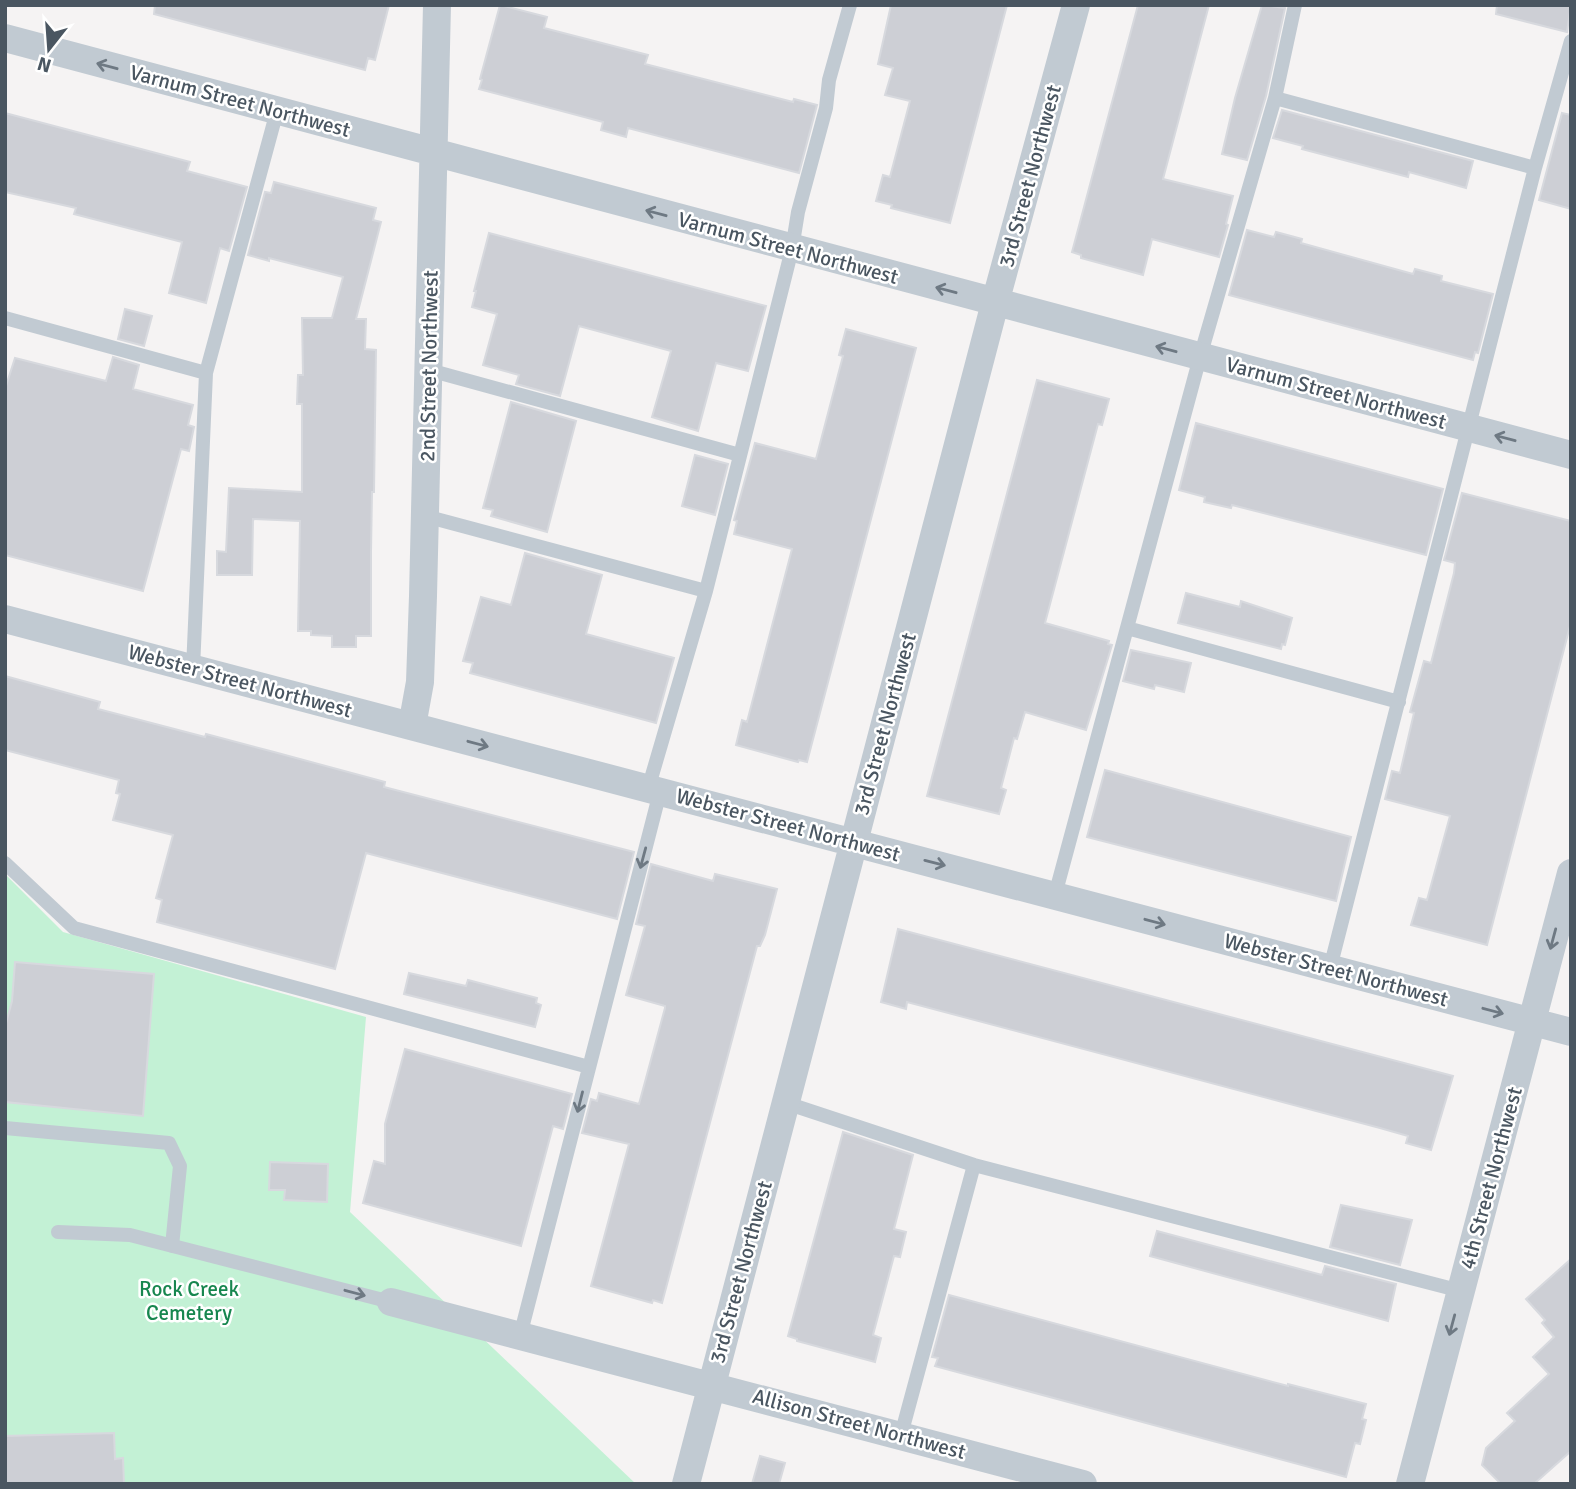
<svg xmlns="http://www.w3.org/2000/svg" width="1576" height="1489" font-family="Signika,sans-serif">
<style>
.green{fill:#c3f1d5}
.building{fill:#cdcfd5;stroke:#d7d9de;stroke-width:2}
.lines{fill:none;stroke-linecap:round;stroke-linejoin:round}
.service{stroke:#c1cad2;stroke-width:14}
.minor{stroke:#c1cad2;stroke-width:28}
.oneway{stroke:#6e7983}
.labels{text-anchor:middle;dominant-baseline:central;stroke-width:5;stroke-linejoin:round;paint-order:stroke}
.street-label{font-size:21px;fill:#4a5661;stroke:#fff}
.park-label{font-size:21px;fill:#17864f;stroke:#fff}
</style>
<rect width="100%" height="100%" fill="#f5f3f3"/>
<path class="green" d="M 5,874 L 63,932 L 366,1017 L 350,1212 L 636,1484 L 5,1484 Z"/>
<path class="building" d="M 155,5 L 389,5 L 375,60 L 368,58 L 365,70 L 154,14 Z
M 500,5 L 547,17 L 544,28 L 648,55 L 645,64 L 793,102 L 794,99 L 817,105 L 799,173 L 628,128 L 626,137 L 601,130 L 603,122 L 479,89 L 482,80 L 480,79 Z
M 891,5 L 1007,5 L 950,223 L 891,208 L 892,205 L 876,201 L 883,175 L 890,177 L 910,101 L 885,95 L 893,68 L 878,64 Z
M 1138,5 L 1209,5 L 1163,179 L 1233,196 L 1226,224 L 1228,225 L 1219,257 L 1152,239 L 1143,275 L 1081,258 L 1081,255 L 1072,252 Z
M 1262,5 L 1285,8 L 1266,96 L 1247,160 L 1222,154 L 1235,98 Z
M 1497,5 L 1571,5 L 1567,32 L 1496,14 Z
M 1282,110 L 1473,161 L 1466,188 L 1409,172 L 1408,177 L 1302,149 L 1303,146 L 1273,138 Z
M 5,113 L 190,162 L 187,171 L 247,187 L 229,251 L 220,248 L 206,303 L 169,293 L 182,242 L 74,214 L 76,208 L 5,192 Z
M 1562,113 L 1571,115 L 1571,209 L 1539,200 Z
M 274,182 L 376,208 L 373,220 L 381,222 L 356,319 L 366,319 L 365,349 L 376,350 L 374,492 L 372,492 L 371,552 L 371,636 L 356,636 L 356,647 L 332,647 L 332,636 L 311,635 L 311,631 L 298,631 L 300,521 L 253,519 L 252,575 L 217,575 L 217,551 L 226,552 L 229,488 L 302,492 L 302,404 L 297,404 L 298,375 L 303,375 L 302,318 L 332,318 L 343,277 L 269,258 L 269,261 L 248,255 L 265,192 L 271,193 Z
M 1247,230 L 1274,237 L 1276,232 L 1302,239 L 1301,243 L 1413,274 L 1415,269 L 1442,276 L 1441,281 L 1493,294 L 1478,353 L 1475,352 L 1473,360 L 1229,295 Z
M 489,233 L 766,306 L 748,371 L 716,363 L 698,431 L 652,417 L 671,351 L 579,326 L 560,396 L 516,384 L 519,375 L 483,365 L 497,314 L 472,307 L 476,291 L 474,291 Z
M 125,309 L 152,316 L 144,346 L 118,339 Z
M 846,329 L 916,348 L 807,762 L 799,760 L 798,762 L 736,745 L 742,720 L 747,722 L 792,549 L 734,534 L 737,521 L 734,520 L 755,443 L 816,459 L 843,356 L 839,355 Z
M 113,357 L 139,365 L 133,389 L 193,405 L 188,425 L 194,427 L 189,451 L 181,449 L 143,591 L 5,555 L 5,389 L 15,358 L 106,381 Z
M 1037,380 L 1109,399 L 1102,425 L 1098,424 L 1045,623 L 1109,641 L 1108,644 L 1112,645 L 1086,730 L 1025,712 L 1017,739 L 1014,738 L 1001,788 L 1006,790 L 999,814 L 927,796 Z
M 511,402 L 576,421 L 547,532 L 491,516 L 493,510 L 483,508 Z
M 1196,423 L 1443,489 L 1426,555 L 1232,505 L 1231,508 L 1204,502 L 1205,497 L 1179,490 Z
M 695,455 L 728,464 L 715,515 L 682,506 Z
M 1462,493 L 1571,521 L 1571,622 L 1487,945 L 1411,925 L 1419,898 L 1427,900 L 1450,816 L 1385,799 L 1392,771 L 1400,773 L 1414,713 L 1410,712 L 1424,661 L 1431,663 L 1454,573 L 1455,563 L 1444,560 Z
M 525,553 L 602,575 L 586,634 L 674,658 L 656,723 L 470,673 L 473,663 L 463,661 L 481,597 L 511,605 Z
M 1186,593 L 1240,607 L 1241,601 L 1292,618 L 1285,645 L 1282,644 L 1281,649 L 1178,623 Z
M 1131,650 L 1191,663 L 1184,692 L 1155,685 L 1154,689 L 1123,681 Z
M 5,676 L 100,702 L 98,709 L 205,737 L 206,734 L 274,752 L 385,782 L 384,787 L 634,852 L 617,919 L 366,853 L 335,969 L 157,922 L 162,900 L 156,898 L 173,835 L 113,820 L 120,794 L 116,793 L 119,780 L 5,750 Z
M 1105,770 L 1351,837 L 1336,901 L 1087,837 Z
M 651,864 L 713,881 L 715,874 L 777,889 L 765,935 L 760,946 L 757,946 L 662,1303 L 653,1300 L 652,1303 L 591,1286 L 629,1144 L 582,1133 L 591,1099 L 597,1101 L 599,1093 L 639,1104 L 665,1008 L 665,1006 L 626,995 L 645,926 L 636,924 Z
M 898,929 L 1453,1076 L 1431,1150 L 1406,1143 L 1408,1136 L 1380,1128 L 907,1002 L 906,1009 L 881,1002 Z
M 15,962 L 154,974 L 143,1116 L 5,1102 L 5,1027 L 12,1001 Z
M 409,973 L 466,986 L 468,980 L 537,998 L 536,1003 L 541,1005 L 535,1027 L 404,994 Z
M 405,1049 L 572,1094 L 563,1129 L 553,1126 L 521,1246 L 363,1203 L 374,1161 L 385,1164 L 385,1124 Z
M 843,1132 L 913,1155 L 894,1229 L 906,1232 L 900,1257 L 894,1256 L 873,1335 L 881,1338 L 875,1362 L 797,1341 L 797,1339 L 788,1336 Z
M 270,1162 L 328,1164 L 327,1202 L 284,1200 L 285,1190 L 269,1190 Z
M 1341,1205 L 1412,1220 L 1400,1265 L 1330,1247 Z
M 1157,1231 L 1322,1275 L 1325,1266 L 1396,1284 L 1388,1321 L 1150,1256 Z
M 1571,1259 L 1571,1451 L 1534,1484 L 1501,1484 L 1482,1465 L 1486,1448 L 1515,1421 L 1507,1413 L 1549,1374 L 1533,1357 L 1554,1337 L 1542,1323 L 1545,1320 L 1526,1299 Z
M 949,1295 L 1288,1386 L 1288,1384 L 1366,1404 L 1362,1419 L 1366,1420 L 1360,1444 L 1355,1443 L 1346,1477 L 935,1366 L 938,1358 L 932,1357 Z
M 114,1433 L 115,1459 L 123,1458 L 124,1484 L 5,1484 L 5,1436 Z
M 760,1456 L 785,1463 L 779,1484 L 752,1484 Z"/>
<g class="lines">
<path class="service" d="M 1275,98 L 1535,168
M 5,318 L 206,373
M 429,370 L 740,455
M 425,516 L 706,591
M 1127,628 L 1399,702
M 193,669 L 206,373 L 277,111
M 648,789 L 706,591 L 792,249 L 798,212 L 826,108 L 829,80 L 850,5
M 5,863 L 74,928 L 589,1067
M 1055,895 L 1200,357 L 1275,98 L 1295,5
M 1330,968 L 1535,168 L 1571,41
M 786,1103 L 974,1165 L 1461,1291
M 5,1128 L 169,1143 L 180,1166 L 172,1246
M 58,1232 L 130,1235 L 391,1302
M 520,1336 L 660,792
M 901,1435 L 974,1165"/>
<path class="minor" d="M 5,38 L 1571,455
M 5,619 L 1571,1032
M 412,726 L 420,682 L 423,596 L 437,5
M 391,1302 L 1083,1484
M 686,1484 L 995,303 L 1076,5
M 1410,1484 L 1571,873"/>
</g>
<defs><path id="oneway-shaft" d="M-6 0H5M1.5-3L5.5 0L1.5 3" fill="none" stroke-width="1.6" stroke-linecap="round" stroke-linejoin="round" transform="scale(1.75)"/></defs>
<g class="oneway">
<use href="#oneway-shaft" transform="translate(107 66) rotate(-165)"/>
<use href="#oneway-shaft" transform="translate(656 213) rotate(-165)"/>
<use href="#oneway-shaft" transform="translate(946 290) rotate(-165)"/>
<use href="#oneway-shaft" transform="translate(1166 349) rotate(-165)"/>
<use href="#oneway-shaft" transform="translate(1505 438) rotate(-165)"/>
<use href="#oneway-shaft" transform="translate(478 744) rotate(15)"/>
<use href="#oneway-shaft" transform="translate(643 858) rotate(105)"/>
<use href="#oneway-shaft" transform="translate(935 863) rotate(14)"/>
<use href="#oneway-shaft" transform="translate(1155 922) rotate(15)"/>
<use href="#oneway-shaft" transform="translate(1553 939) rotate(105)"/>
<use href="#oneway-shaft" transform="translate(1493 1011) rotate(15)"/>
<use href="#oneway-shaft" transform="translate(580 1102) rotate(104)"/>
<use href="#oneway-shaft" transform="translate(355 1293) rotate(15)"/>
<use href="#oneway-shaft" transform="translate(1452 1325) rotate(105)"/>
</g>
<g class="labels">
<g class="street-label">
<text transform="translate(240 101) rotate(15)">Varnum Street Northwest</text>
<text transform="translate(1030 176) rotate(-75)">3rd Street Northwest</text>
<text transform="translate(788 248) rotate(15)">Varnum Street Northwest</text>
<text transform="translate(429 366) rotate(-89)">2nd Street Northwest</text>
<text transform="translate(1336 393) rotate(15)">Varnum Street Northwest</text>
<text transform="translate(240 681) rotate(15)">Webster Street Northwest</text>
<text transform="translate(885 724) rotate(-75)">3rd Street Northwest</text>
<text transform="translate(788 825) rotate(15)">Webster Street Northwest</text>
<text transform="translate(1336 970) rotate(15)">Webster Street Northwest</text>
<text transform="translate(1491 1178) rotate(-75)">4th Street Northwest</text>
<text transform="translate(741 1272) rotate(-75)">3rd Street Northwest</text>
<text transform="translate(859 1424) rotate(15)">Allison Street Northwest</text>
</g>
<g class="park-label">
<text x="189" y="1289">Rock Creek<tspan x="189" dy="24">Cemetery</tspan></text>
</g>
</g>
<rect width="1576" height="1489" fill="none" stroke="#4a5661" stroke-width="14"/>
<g transform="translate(49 49) rotate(197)" stroke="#ffffff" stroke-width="5" paint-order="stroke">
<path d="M0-5L12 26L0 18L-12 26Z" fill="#4a5661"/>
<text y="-10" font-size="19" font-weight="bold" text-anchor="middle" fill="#4a5661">N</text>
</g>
</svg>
